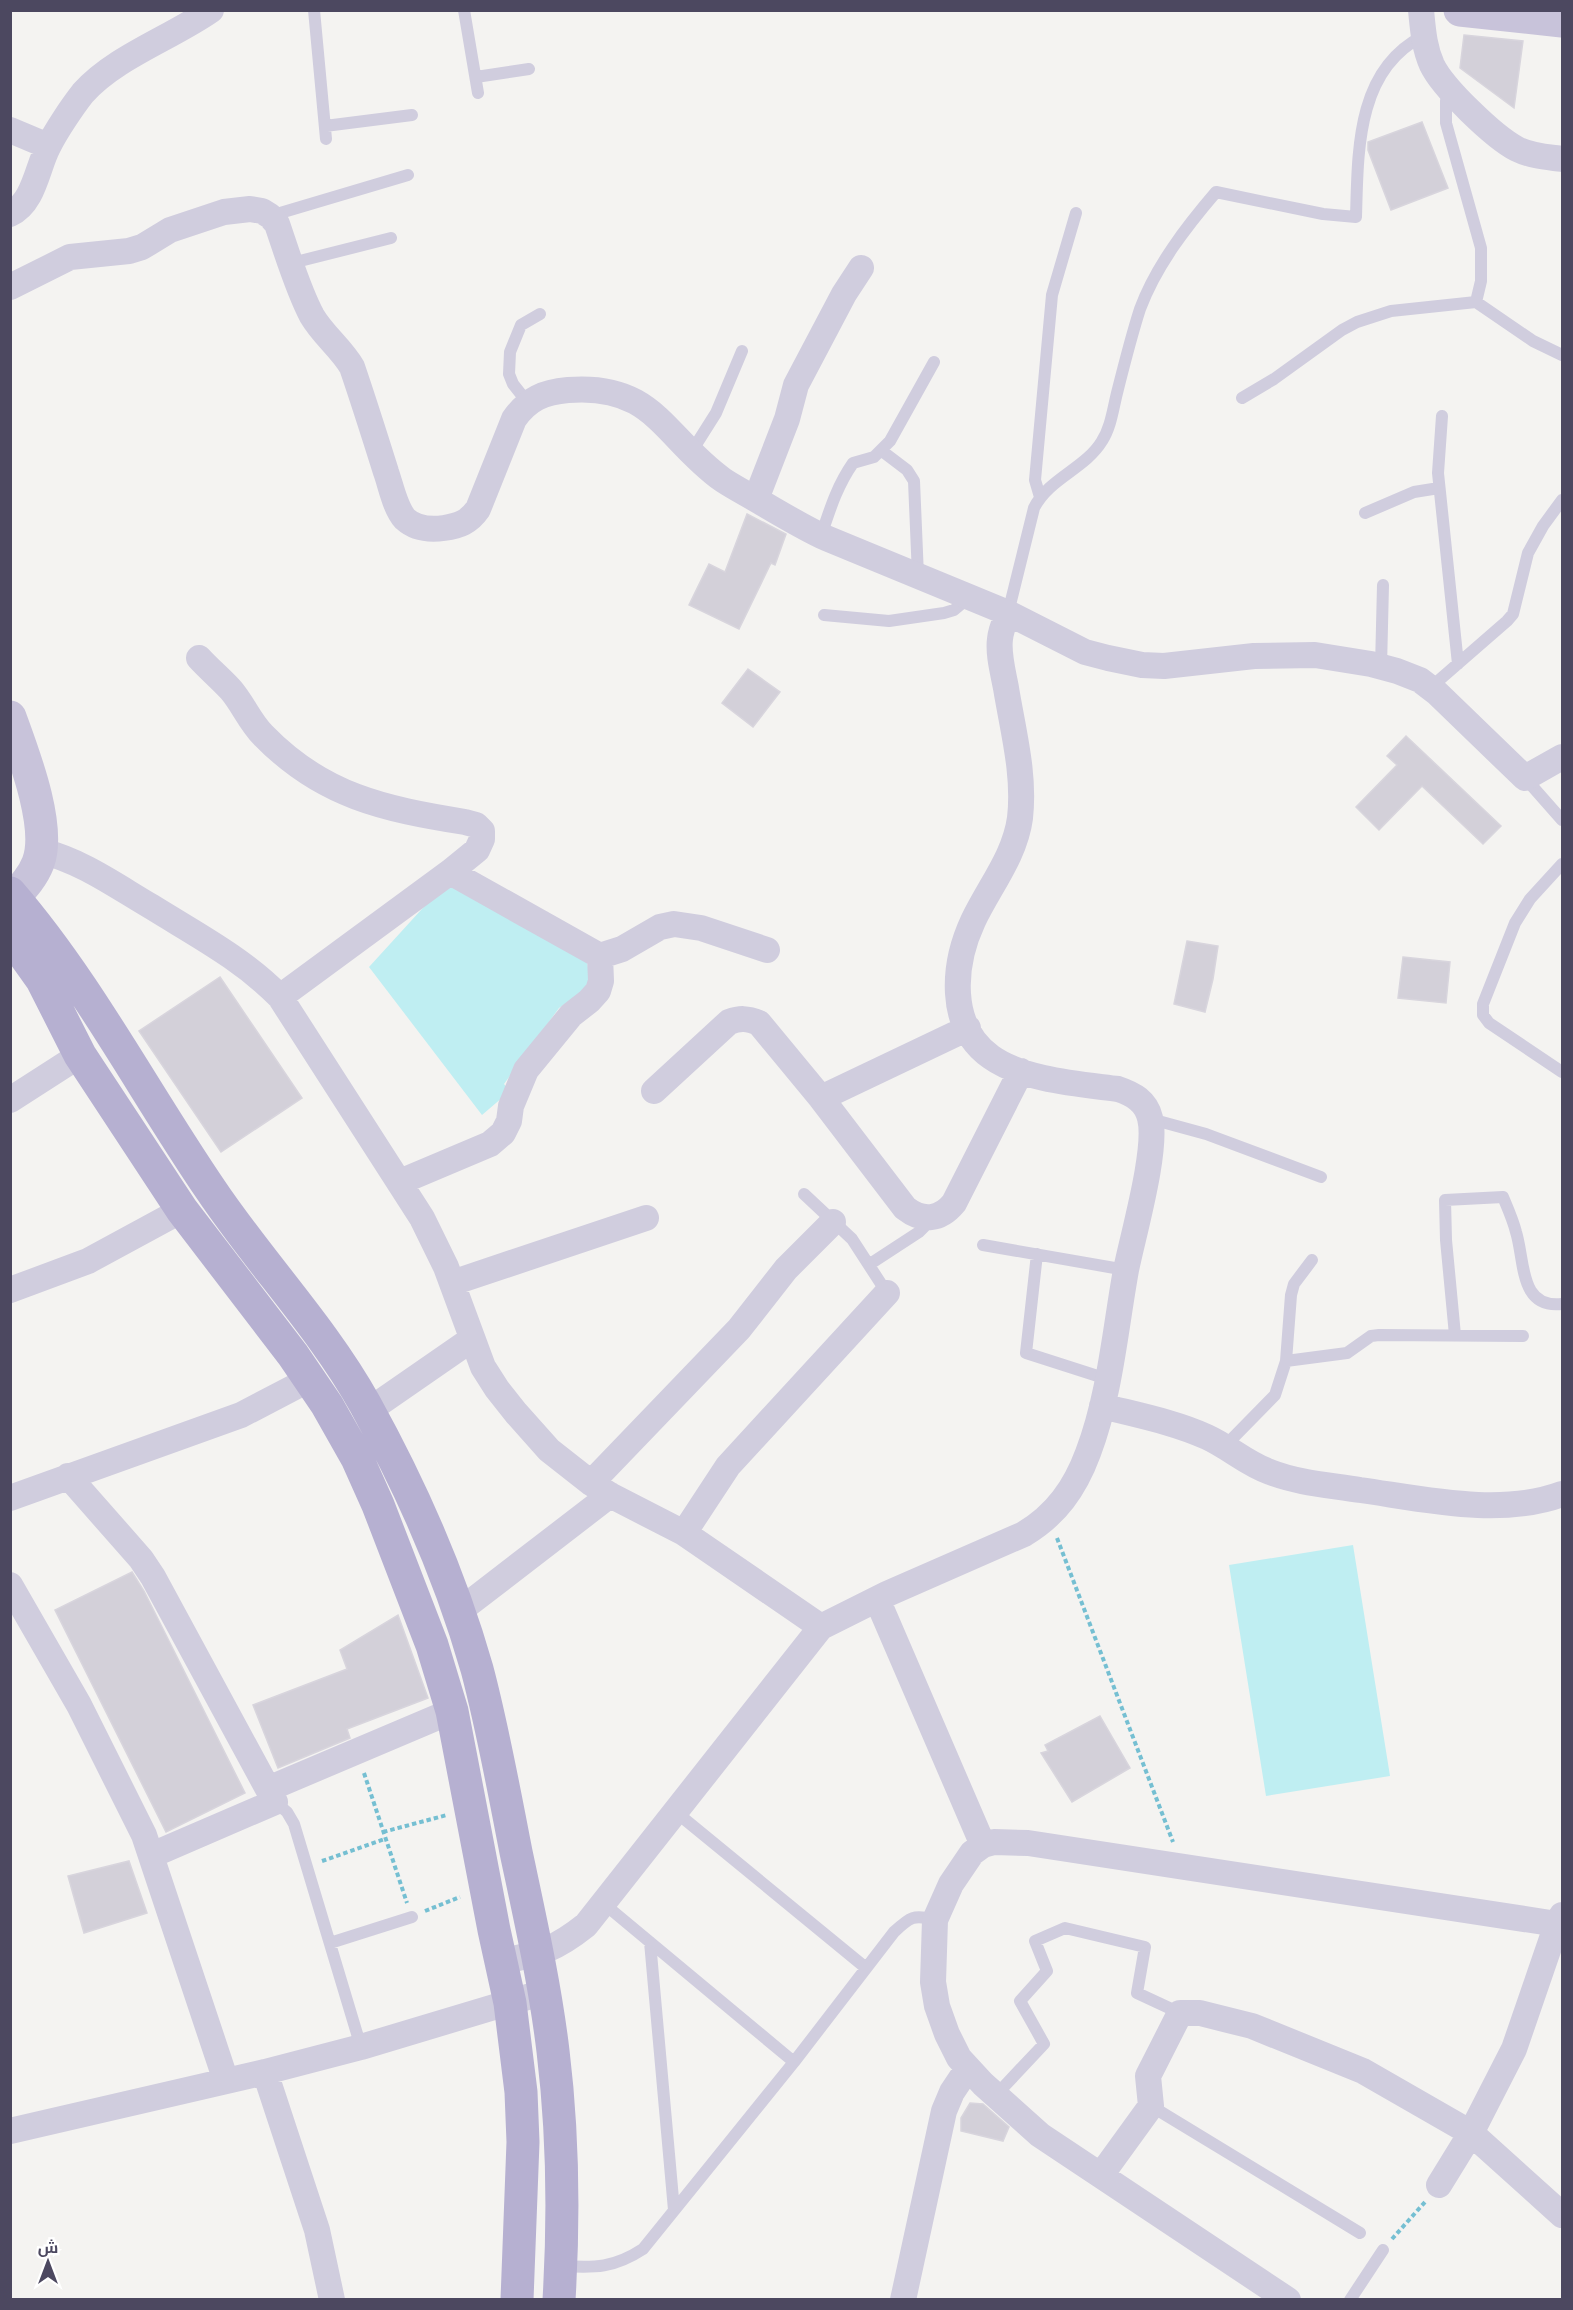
<svg xmlns="http://www.w3.org/2000/svg" width="1573" height="2310" font-family="'Public Sans',Cairo,sans-serif">
<style>
.green{fill:#bfeef2}
.building{fill:#d3d0d9;stroke:#d8d5dd;stroke-width:1.5}
.lines{fill:none;stroke-linecap:round;stroke-linejoin:round}
.path{stroke:#75bfd2;stroke-width:4;stroke-dasharray:4.5 3;stroke-linecap:butt}
.service{stroke:#d0cdde;stroke-width:12}
.minor{stroke:#d0cdde;stroke-width:26}
.secondary{stroke:#c8c3da;stroke-width:33}
.primary{stroke:#b6b0d1;stroke-width:33}
</style>
<rect width="100%" height="100%" fill="#f4f3f1"/>
<path class="green" d="M 442,887 L 458,887 L 587,962 L 591,986 L 559,1008 L 504,1084 L 510,1091 L 482,1115 L 369,967 Z
M 1353,1545 L 1390,1776 L 1266,1796 L 1229,1565 Z"/>
<path class="building" d="M 1464,35 L 1523,41 L 1514,108 L 1460,68 Z
M 1422,122 L 1448,188 L 1391,210 L 1368,150 L 1368,142 Z
M 747,514 L 786,534 L 775,565 L 771,563 L 739,629 L 689,605 L 709,564 L 725,572 Z
M 748,669 L 780,692 L 753,727 L 722,703 Z
M 1406,736 L 1501,826 L 1483,844 L 1422,786 L 1379,830 L 1356,807 L 1397,765 L 1387,756 Z
M 1187,941 L 1218,946 L 1213,979 L 1205,1012 L 1174,1004 Z
M 1403,957 L 1450,962 L 1446,1003 L 1398,998 Z
M 220,977 L 302,1098 L 221,1152 L 139,1031 Z
M 132,1572 L 144,1591 L 245,1793 L 166,1832 L 55,1610 Z
M 398,1615 L 428,1698 L 347,1729 L 350,1738 L 278,1768 L 253,1705 L 347,1669 L 340,1650 Z
M 1100,1716 L 1130,1768 L 1072,1802 L 1041,1753 L 1048,1751 L 1045,1745 Z
M 129,1861 L 147,1913 L 84,1933 L 68,1876 Z
M 970,2103 L 983,2104 L 1009,2127 L 1003,2141 L 961,2131 L 961,2118 Z"/>
<g class="lines">
<path class="path" d="M 1057,1538 L 1173,1842
M 364,1773 L 407,1903
M 383,1832 L 447,1815
M 322,1861 L 385,1839
M 425,1911 L 460,1897
M 1392,2239 L 1425,2202"/>
<path class="service" d="M 314,10 L 326,139
M 464,10 L 478,93
M 476,77 L 529,69
M 1457,97 L 1446,101 L 1446,123 L 1481,248 L 1481,281 L 1476,302
M 325,126 L 412,115
M 270,216 L 408,175
M 292,263 L 391,238
M 1242,398 L 1274,379 L 1342,330 L 1357,322 L 1391,311 L 1476,302 L 1533,341 L 1562,355
M 528,403 L 513,384 L 509,374 L 510,352 L 521,325 L 540,314
M 1442,416 L 1438,473 L 1458,664
M 692,451 L 716,413 L 742,351
M 882,451 L 907,470 L 914,481 L 918,576
M 1040,497 L 1035,480 L 1052,295 L 1076,213
M 1365,513 L 1414,492 L 1439,488
M 821,536 C 830,509 837,486 853,463 L 874,457 L 890,441 L 934,362
M 1008,613 L 1034,508 C 1049,478 1085,469 1102,441 C 1111,427 1113,409 1117,393 C 1124,365 1131,337 1140,309 C 1156,266 1186,227 1216,192 L 1323,214 L 1356,217 C 1358,151 1356,70 1423,36
M 824,615 L 889,621 L 944,613 L 954,610 L 960,605 L 965,595
M 1381,667 L 1383,585
M 1430,688 L 1507,621 L 1513,614 L 1528,553 L 1543,526 L 1562,500
M 1525,778 L 1562,820
M 1562,864 L 1530,899 L 1515,923 L 1483,1004 L 1483,1015 L 1489,1023 L 1562,1072
M 1151,1119 L 1206,1134 L 1321,1177
M 804,1194 L 852,1239 L 887,1293
M 983,1245 L 1126,1270
M 1037,1254 L 1026,1353 L 1107,1379
M 870,1264 L 919,1232 L 924,1227 L 925,1218
M 1455,1335 L 1446,1240 L 1445,1200 L 1503,1197 C 1508,1209 1513,1220 1516,1232 C 1525,1261 1519,1309 1562,1304
M 1286,1361 L 1347,1353 L 1371,1336 L 1379,1335 L 1523,1336
M 1225,1446 L 1275,1395 L 1286,1361 L 1291,1295 L 1294,1284 L 1312,1260
M 275,1802 L 287,1812 L 294,1824 L 361,2047
M 677,1813 L 866,1968
M 603,1903 L 794,2062
M 650,1942 L 674,2210
M 330,1943 L 412,1917
M 996,2095 L 1044,2044 L 1020,2001 L 1047,1971 L 1035,1941 L 1065,1928 L 1145,1947 L 1137,1993 L 1180,2013
M 1151,2106 L 1360,2233
M 562,2266 C 595,2268 614,2268 643,2249 L 794,2062 L 894,1932 C 910,1917 914,1914 935,1920
M 1350,2300 L 1383,2250"/>
<path class="minor" d="M 1421,10 C 1423,30 1424,47 1432,65 C 1443,88 1494,137 1517,149 C 1531,156 1548,157 1562,159
M 10,130 L 48,146
M 10,214 C 34,203 37,168 48,147 C 56,131 72,107 83,93 C 115,57 171,38 211,10
M 10,287 L 70,257 L 129,251 L 142,247 L 170,230 L 224,212 L 250,209 L 262,211 L 270,216 L 277,224 C 287,253 298,290 312,316 C 323,335 341,348 352,367 C 364,402 375,437 386,472 C 391,486 395,508 405,519 C 416,529 430,530 444,528 C 459,526 469,522 478,509 L 514,419 C 528,399 544,392 568,390 C 655,383 664,438 723,480 C 735,488 749,495 762,503 C 783,515 804,528 826,538 L 1008,613 L 1085,652 L 1108,658 L 1142,665 L 1164,666 L 1254,656 L 1315,655 L 1371,664 L 1397,671 L 1420,680 L 1437,693 L 1525,778 L 1562,757
M 756,499 L 787,419 L 796,385 L 844,294 L 861,268
M 199,658 C 209,669 221,679 231,690 C 243,704 250,722 263,735 C 322,796 384,809 465,822 L 476,825 L 482,831 L 482,839 L 477,850 L 450,872 L 280,997
M 41,851 C 82,861 116,886 152,907 C 197,935 243,959 280,997 L 422,1218 L 446,1267 L 483,1367 L 497,1389 L 516,1413 L 549,1450 L 591,1483 L 610,1495 L 684,1533 L 821,1627
M 450,872 L 600,956 L 622,949 L 660,927 L 674,924 L 701,928 L 767,950
M 654,1091 L 729,1022 C 740,1018 747,1018 759,1023 L 821,1098 L 905,1208 C 923,1222 940,1220 954,1203 L 1021,1071
M 821,1098 L 968,1028
M 10,1100 L 80,1055
M 400,1182 L 490,1144 L 503,1133 L 509,1121 L 511,1106 L 526,1070 L 571,1015 L 589,1001 L 598,991 L 601,981 L 600,956
M 452,1283 L 646,1218
M 10,1290 L 88,1261 L 182,1210
M 1102,1406 C 1137,1415 1174,1422 1207,1437 C 1229,1447 1247,1464 1270,1472 C 1298,1483 1330,1485 1360,1490 C 1424,1499 1500,1517 1562,1494
M 368,1411 L 472,1339
M 68,1476 L 141,1559 L 153,1577 L 275,1802 L 152,1855
M 591,1483 L 739,1329 L 786,1269 L 833,1222
M 10,1498 L 241,1415 L 310,1379
M 684,1533 L 728,1466 L 887,1293
M 10,1585 L 79,1705 L 144,1835 L 226,2081
M 877,1599 L 983,1845
M 458,1612 L 610,1495
M 268,1789 L 452,1711
M 503,1961 C 540,1954 556,1949 586,1925 L 821,1627 L 887,1594 L 1024,1534 C 1056,1515 1075,1488 1088,1453 C 1110,1395 1115,1331 1126,1270 C 1133,1235 1158,1149 1150,1118 C 1146,1101 1133,1094 1118,1089 C 1080,1084 1023,1080 991,1057 C 947,1026 953,964 973,921 C 989,887 1015,856 1020,818 C 1025,774 1013,731 1006,688 C 1003,672 998,654 1000,639 C 1001,629 1005,621 1008,613
M 265,2072 L 317,2230 L 332,2300
M 10,2131 L 265,2072 L 361,2047 L 544,1992
M 1101,2175 L 1151,2106 L 1148,2076 L 1180,2013 L 1200,2013 L 1252,2026 L 1363,2071 L 1471,2133 L 1562,2215
M 1439,2185 L 1471,2133 L 1514,2049 L 1557,1924 L 1562,1915
M 903,2300 L 944,2111 L 952,2092 L 968,2068
M 1288,2300 L 1040,2135 L 983,2084 L 959,2058 L 947,2034 L 937,2006 L 933,1982 L 935,1920 L 951,1884 L 972,1853 L 983,1845 L 994,1842 L 1028,1843 L 1557,1924"/>
<path class="secondary" d="M 1460,10 L 1562,21
M 10,717 C 23,753 52,827 38,863 C 33,876 24,886 14,897"/>
<path class="primary" d="M 10,893 C 87,982 144,1092 211,1190 C 260,1263 322,1327 365,1404 C 411,1487 451,1578 477,1669 C 493,1729 504,1791 516,1852 C 530,1918 545,1984 553,2051 C 563,2133 564,2217 559,2300
M 10,935 L 42,980 L 80,1055 L 182,1210 L 293,1355 L 327,1405 L 357,1458 L 378,1505 L 432,1645 L 452,1711 L 494,1930 L 510,2003 L 521,2092 L 523,2142 L 517,2300"/>
</g>
<rect width="1573" height="2310" fill="none" stroke="#4c4860" stroke-width="24"/>
<g transform="translate(48 2262)" stroke="#ffffff" stroke-width="4.5" paint-order="stroke">
<path d="M0-4.5L10 22L0 15L-10 22Z" fill="#4c4860"/>
<text y="-9" font-size="16" font-weight="bold" text-anchor="middle" fill="#4c4860">ش</text>
</g>
</svg>
